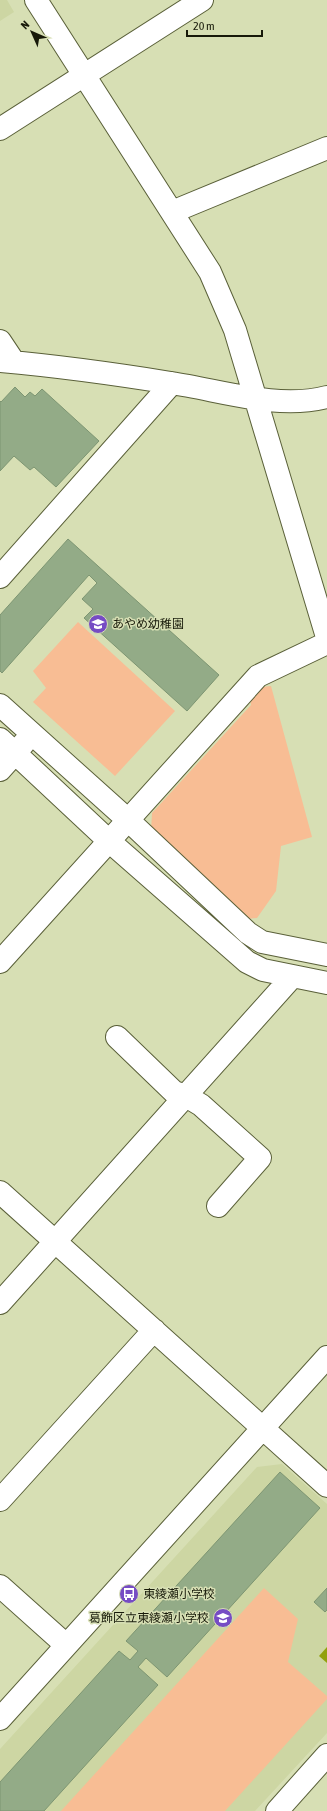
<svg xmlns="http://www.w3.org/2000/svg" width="327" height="1811" font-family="'Asap Condensed','Noto Sans JP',sans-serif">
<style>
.built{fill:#cdd6a3}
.green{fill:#f8bd94}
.water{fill:#92a00e}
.building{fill:#93ab87;stroke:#7d9572}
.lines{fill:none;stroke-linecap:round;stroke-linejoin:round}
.minor-casing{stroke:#5a6039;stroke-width:24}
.minor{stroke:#fff;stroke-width:22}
.labels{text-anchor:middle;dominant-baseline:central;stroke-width:3;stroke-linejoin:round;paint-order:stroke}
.poi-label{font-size:12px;fill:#171909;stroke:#d7dfb4;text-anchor:start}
</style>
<rect width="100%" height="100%" fill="#d7dfb4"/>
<path class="built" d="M 0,0 L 7,0 L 14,12 L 0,21 Z
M 282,1464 L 327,1504 L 327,1733 L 255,1811 L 0,1811 L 0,1749 L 257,1467 Z"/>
<path class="green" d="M 78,622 L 175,711 L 115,776 L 33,702 L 46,688 L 33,671 Z
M 271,686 L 312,837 L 281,846 L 276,891 L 257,918 L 246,919 L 151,831 L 152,813 L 251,705 L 250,700 L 262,687 Z
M 264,1588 L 298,1619 L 288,1662 L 327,1696 L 327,1699 L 225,1811 L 61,1811 Z"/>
<path class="water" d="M 327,1647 L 327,1663 L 319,1656 Z"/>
<path class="building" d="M 15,387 L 25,397 L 30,392 L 35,396 L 42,389 L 99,441 L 56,487 L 34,467 L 30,470 L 14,456 L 0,471 L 0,401 L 1,402 Z
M 68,539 L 219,675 L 187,711 L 84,618 L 93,609 L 82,599 L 97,583 L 89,575 L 2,673 L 0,671 L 0,615 Z
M 280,1472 L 320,1508 L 167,1677 L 146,1658 L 138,1667 L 158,1685 L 44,1811 L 0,1811 L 0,1782 L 119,1651 L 130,1660 L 138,1651 L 126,1641 Z
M 327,1588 L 327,1610 L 325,1612 L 314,1602 Z"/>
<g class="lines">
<defs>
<path id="minor" d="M 36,0 L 210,272 L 235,330 L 327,637
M 0,129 L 202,0
M 172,212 L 327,148
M 0,341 L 14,362
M 0,361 C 57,366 115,374 171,383 C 220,390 277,410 327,397
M 0,577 L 172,383
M 0,705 L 128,820 L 248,933 L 262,942 L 327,955
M 0,739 L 109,841 L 247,962 L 263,970 L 327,983
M 0,770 L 24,743
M 0,962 L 258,676 L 327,643
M 117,1037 L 174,1092 L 186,1096 L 201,1105 L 260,1158 L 218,1206
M 0,1192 L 327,1486
M 0,1303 L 292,977
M 0,1500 L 154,1330
M 0,1586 L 66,1645
M 0,1719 L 327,1357
M 277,1811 L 327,1755"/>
</defs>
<use href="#minor" class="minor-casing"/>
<use href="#minor" class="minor"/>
</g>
<defs>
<symbol id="school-disc" viewBox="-11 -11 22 22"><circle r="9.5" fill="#764cc4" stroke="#d7dfb4"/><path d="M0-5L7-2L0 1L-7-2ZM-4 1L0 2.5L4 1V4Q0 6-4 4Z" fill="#fff"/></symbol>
<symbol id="bus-disc" viewBox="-11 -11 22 22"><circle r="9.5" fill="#764cc4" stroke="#d7dfb4"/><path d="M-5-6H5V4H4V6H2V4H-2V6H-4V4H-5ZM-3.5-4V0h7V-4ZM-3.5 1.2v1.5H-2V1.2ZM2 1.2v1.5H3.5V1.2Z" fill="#fff"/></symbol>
</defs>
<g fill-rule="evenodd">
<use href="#school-disc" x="87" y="613" width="22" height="22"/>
<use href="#bus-disc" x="118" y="1583" width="22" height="22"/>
<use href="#school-disc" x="212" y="1607" width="22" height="22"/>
</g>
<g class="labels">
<g class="poi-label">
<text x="112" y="624">あやめ幼稚園</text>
<text x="143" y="1594">東綾瀬小学校</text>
<text x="209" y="1618" text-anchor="end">葛飾区立東綾瀬小学校</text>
</g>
</g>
<g transform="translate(32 32) rotate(315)" stroke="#d7dfb4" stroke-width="3" paint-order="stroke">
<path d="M0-3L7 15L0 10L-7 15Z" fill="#171909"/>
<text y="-6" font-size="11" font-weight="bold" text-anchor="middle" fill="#171909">N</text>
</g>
<path d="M187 30v6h75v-6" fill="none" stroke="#171909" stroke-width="2"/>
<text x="193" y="30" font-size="12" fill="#171909" stroke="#d7dfb4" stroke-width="3" paint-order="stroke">20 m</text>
</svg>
